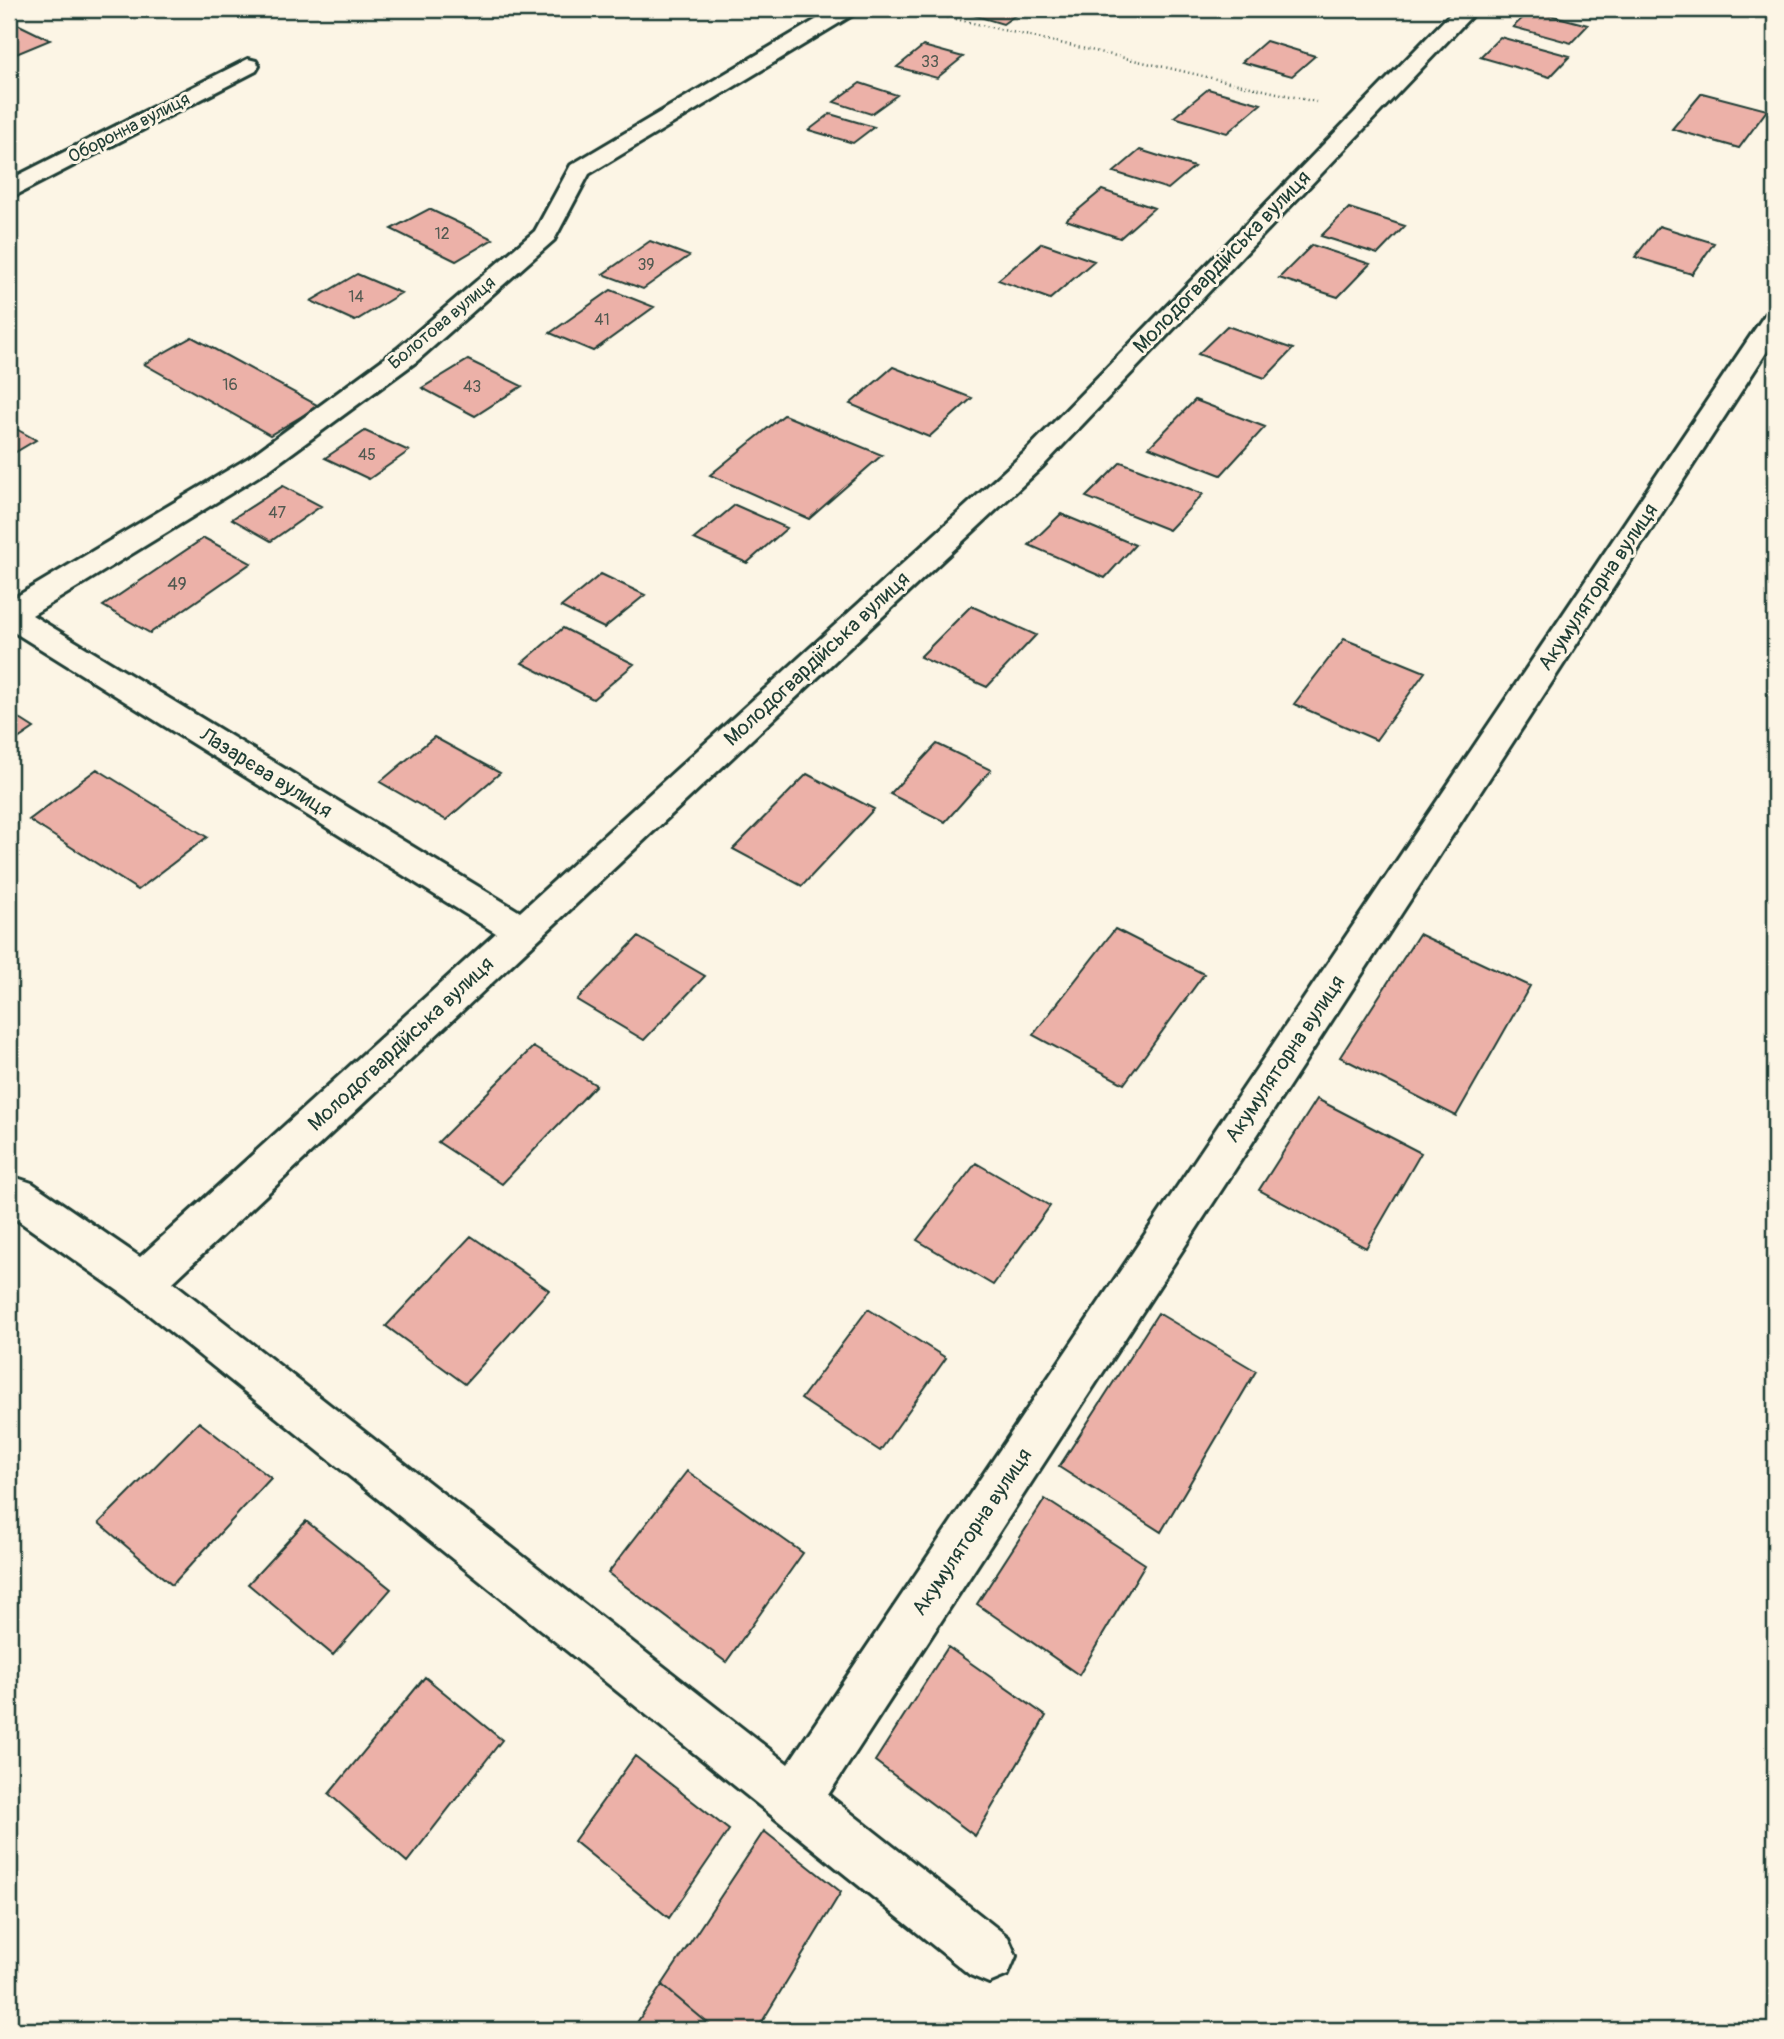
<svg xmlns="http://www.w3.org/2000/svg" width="1784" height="2039" font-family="Pangolin,sans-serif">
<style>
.building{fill:#ecb1a8;stroke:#1f3d34;stroke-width:2}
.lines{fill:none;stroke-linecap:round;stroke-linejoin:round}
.minor-casing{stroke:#1f3d34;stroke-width:6}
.path{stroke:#1f3d34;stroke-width:2.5;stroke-dasharray:1 3.5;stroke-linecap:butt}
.minor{fill:#fcf5e5;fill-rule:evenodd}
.labels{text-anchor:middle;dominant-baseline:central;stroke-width:6;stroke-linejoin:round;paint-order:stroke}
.far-number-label{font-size:16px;fill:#525a51}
.far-street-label{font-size:18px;fill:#1f3d34;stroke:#fcf5e5}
.number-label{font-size:18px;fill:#525a51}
.street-label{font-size:21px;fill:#1f3d34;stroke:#fcf5e5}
</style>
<rect width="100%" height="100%" fill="#fcf5e5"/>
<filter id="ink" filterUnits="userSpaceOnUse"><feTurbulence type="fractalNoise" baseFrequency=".0143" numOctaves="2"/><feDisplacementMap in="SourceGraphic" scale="14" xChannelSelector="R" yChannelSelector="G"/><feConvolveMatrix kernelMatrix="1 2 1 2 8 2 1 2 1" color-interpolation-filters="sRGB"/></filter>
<g filter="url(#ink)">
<path class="building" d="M 962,9 L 1024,9 L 1003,24 L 960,11 Z
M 1531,10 L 1588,25 L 1571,43 L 1513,27 Z
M 9,20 L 50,40 L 9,57 Z
M 1500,37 L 1570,56 L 1550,77 L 1480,57 Z
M 1266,41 L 1315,56 L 1292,76 L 1242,62 Z
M 923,46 L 963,57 L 937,78 L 897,67 Z
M 860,83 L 897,95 L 871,114 L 834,102 Z
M 1208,89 L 1261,104 L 1227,133 L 1174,117 Z
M 1702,93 L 1767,110 L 1739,148 L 1672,129 Z
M 830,114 L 874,127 L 853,143 L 809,130 Z
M 1140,150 L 1194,167 L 1168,189 L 1114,172 Z
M 1102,190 L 1154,208 L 1120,238 L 1066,220 Z
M 1349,208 L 1405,226 L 1378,254 L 1321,236 Z
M 429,209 L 493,239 L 456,261 L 391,229 Z
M 1659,226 L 1714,243 L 1692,274 L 1635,257 Z
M 650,241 L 689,256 L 643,289 L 603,274 Z
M 1042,243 L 1094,261 L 1050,299 L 998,280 Z
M 1312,245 L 1370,264 L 1338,297 L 1279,278 Z
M 357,274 L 401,293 L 355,321 L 311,301 Z
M 611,290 L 654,307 L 593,351 L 550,333 Z
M 1227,326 L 1293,349 L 1265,378 L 1198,354 Z
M 192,337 L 319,406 L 270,435 L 144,364 Z
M 468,360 L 522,386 L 475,416 L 422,388 Z
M 893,367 L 972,398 L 929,437 L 850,404 Z
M 1195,400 L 1265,427 L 1221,475 L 1149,447 Z
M 784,415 L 882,455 L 809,519 L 710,475 Z
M 9,425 L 36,440 L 9,456 Z
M 365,431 L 409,451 L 369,479 L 325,458 Z
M 1121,462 L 1203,494 L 1169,530 L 1086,497 Z
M 283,486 L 321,506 L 271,541 L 232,519 Z
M 735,505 L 787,528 L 747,563 L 694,539 Z
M 1061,514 L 1135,545 L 1105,578 L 1029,545 Z
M 204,538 L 251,563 L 150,633 L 103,606 Z
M 601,574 L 645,595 L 604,628 L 561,607 Z
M 971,606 L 1036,635 L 987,687 L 920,657 Z
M 563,628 L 634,664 L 593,699 L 522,663 Z
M 1344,639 L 1425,672 L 1376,740 L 1294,704 Z
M 9,712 L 34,728 L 9,745 Z
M 434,737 L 500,773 L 446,820 L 380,782 Z
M 937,744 L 991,770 L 945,822 L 890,794 Z
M 97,769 L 207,837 L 138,890 L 29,820 Z
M 807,774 L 874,809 L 802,886 L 733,849 Z
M 1115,929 L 1204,974 L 1124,1084 L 1033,1035 Z
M 1419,934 L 1530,986 L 1456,1116 L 1340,1057 Z
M 638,937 L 705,976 L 644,1040 L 577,1000 Z
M 533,1047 L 596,1085 L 502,1184 L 438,1142 Z
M 1317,1099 L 1421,1153 L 1366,1248 L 1259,1190 Z
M 976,1163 L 1050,1206 L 993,1285 L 917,1240 Z
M 471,1236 L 549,1290 L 465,1384 L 386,1326 Z
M 868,1309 L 946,1358 L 880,1451 L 801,1399 Z
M 1158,1313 L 1256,1371 L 1161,1532 L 1059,1467 Z
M 199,1422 L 271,1478 L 172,1585 L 99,1523 Z
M 687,1471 L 803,1553 L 726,1662 L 608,1573 Z
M 1045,1499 L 1145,1564 L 1079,1675 L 977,1604 Z
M 306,1521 L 391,1589 L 333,1655 L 248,1584 Z
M 948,1647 L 1046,1716 L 975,1836 L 875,1761 Z
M 425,1677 L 502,1740 L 407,1862 L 329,1794 Z
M 635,1756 L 729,1830 L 669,1918 L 574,1841 Z
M 764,1831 L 841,1892 L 757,2030 L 716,2030 L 662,1985 Z
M 662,1985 L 716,2030 L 632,2030 Z"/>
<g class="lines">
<defs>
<path id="minor" d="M 834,9 L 860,9 L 856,13 L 589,174 L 554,240 L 417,361 L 270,469 L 32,615 L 520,912 L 1023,454 L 1455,9 L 1478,9 L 1043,466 L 173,1282 L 788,1764 L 1762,319 L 1766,313 L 1775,311 L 1775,339 L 828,1795 L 1008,1937 L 1016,1956 L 1008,1975 L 989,1983 L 970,1975 L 127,1297 L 16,1219 L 9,1221 L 9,1181 L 17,1178 L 32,1183 L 140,1257 L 496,933 L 9,629 L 9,601 L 250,457 L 397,349 L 535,231 L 571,165 Z
M 248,59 L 256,61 L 259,66 L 256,71 L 18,194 L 9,196 L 9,180 Z"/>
</defs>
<use href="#minor" class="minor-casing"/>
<path class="path" d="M 912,9 L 1316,102"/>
<use href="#minor" class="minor"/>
</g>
</g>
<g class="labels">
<g class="far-number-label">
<text x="930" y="62">33</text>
<text x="442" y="234">12</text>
<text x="646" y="265">39</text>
<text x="356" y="297">14</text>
<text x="602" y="320">41</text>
<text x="230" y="385">16</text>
<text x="472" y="387">43</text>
<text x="367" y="455">45</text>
<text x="277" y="513">47</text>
</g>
<g class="far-street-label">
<text transform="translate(129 128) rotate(-27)">Оборонна вулиця</text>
<text transform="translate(442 323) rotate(-40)">Болотова вулиця</text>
</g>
<g class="number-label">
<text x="177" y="584">49</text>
</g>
<g class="street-label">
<text transform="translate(1222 262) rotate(-46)">Молодогвардійська вулиця</text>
<text transform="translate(1598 587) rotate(-56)">Акумуляторна вулиця</text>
<text transform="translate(817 659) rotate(-43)">Молодогвардійська вулиця</text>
<text transform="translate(266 773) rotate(32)">Лазарєва вулиця</text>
<text transform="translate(401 1044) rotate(-43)">Молодогвардійська вулиця</text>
<text transform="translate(1285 1059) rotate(-56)">Акумуляторна вулиця</text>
<text transform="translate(972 1532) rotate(-56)">Акумуляторна вулиця</text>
</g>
</g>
<rect width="1784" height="2039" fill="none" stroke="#fcf5e5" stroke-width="35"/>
<rect x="18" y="18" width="1749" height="2004" fill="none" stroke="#1f3d34" stroke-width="2.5" filter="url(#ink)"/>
</svg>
